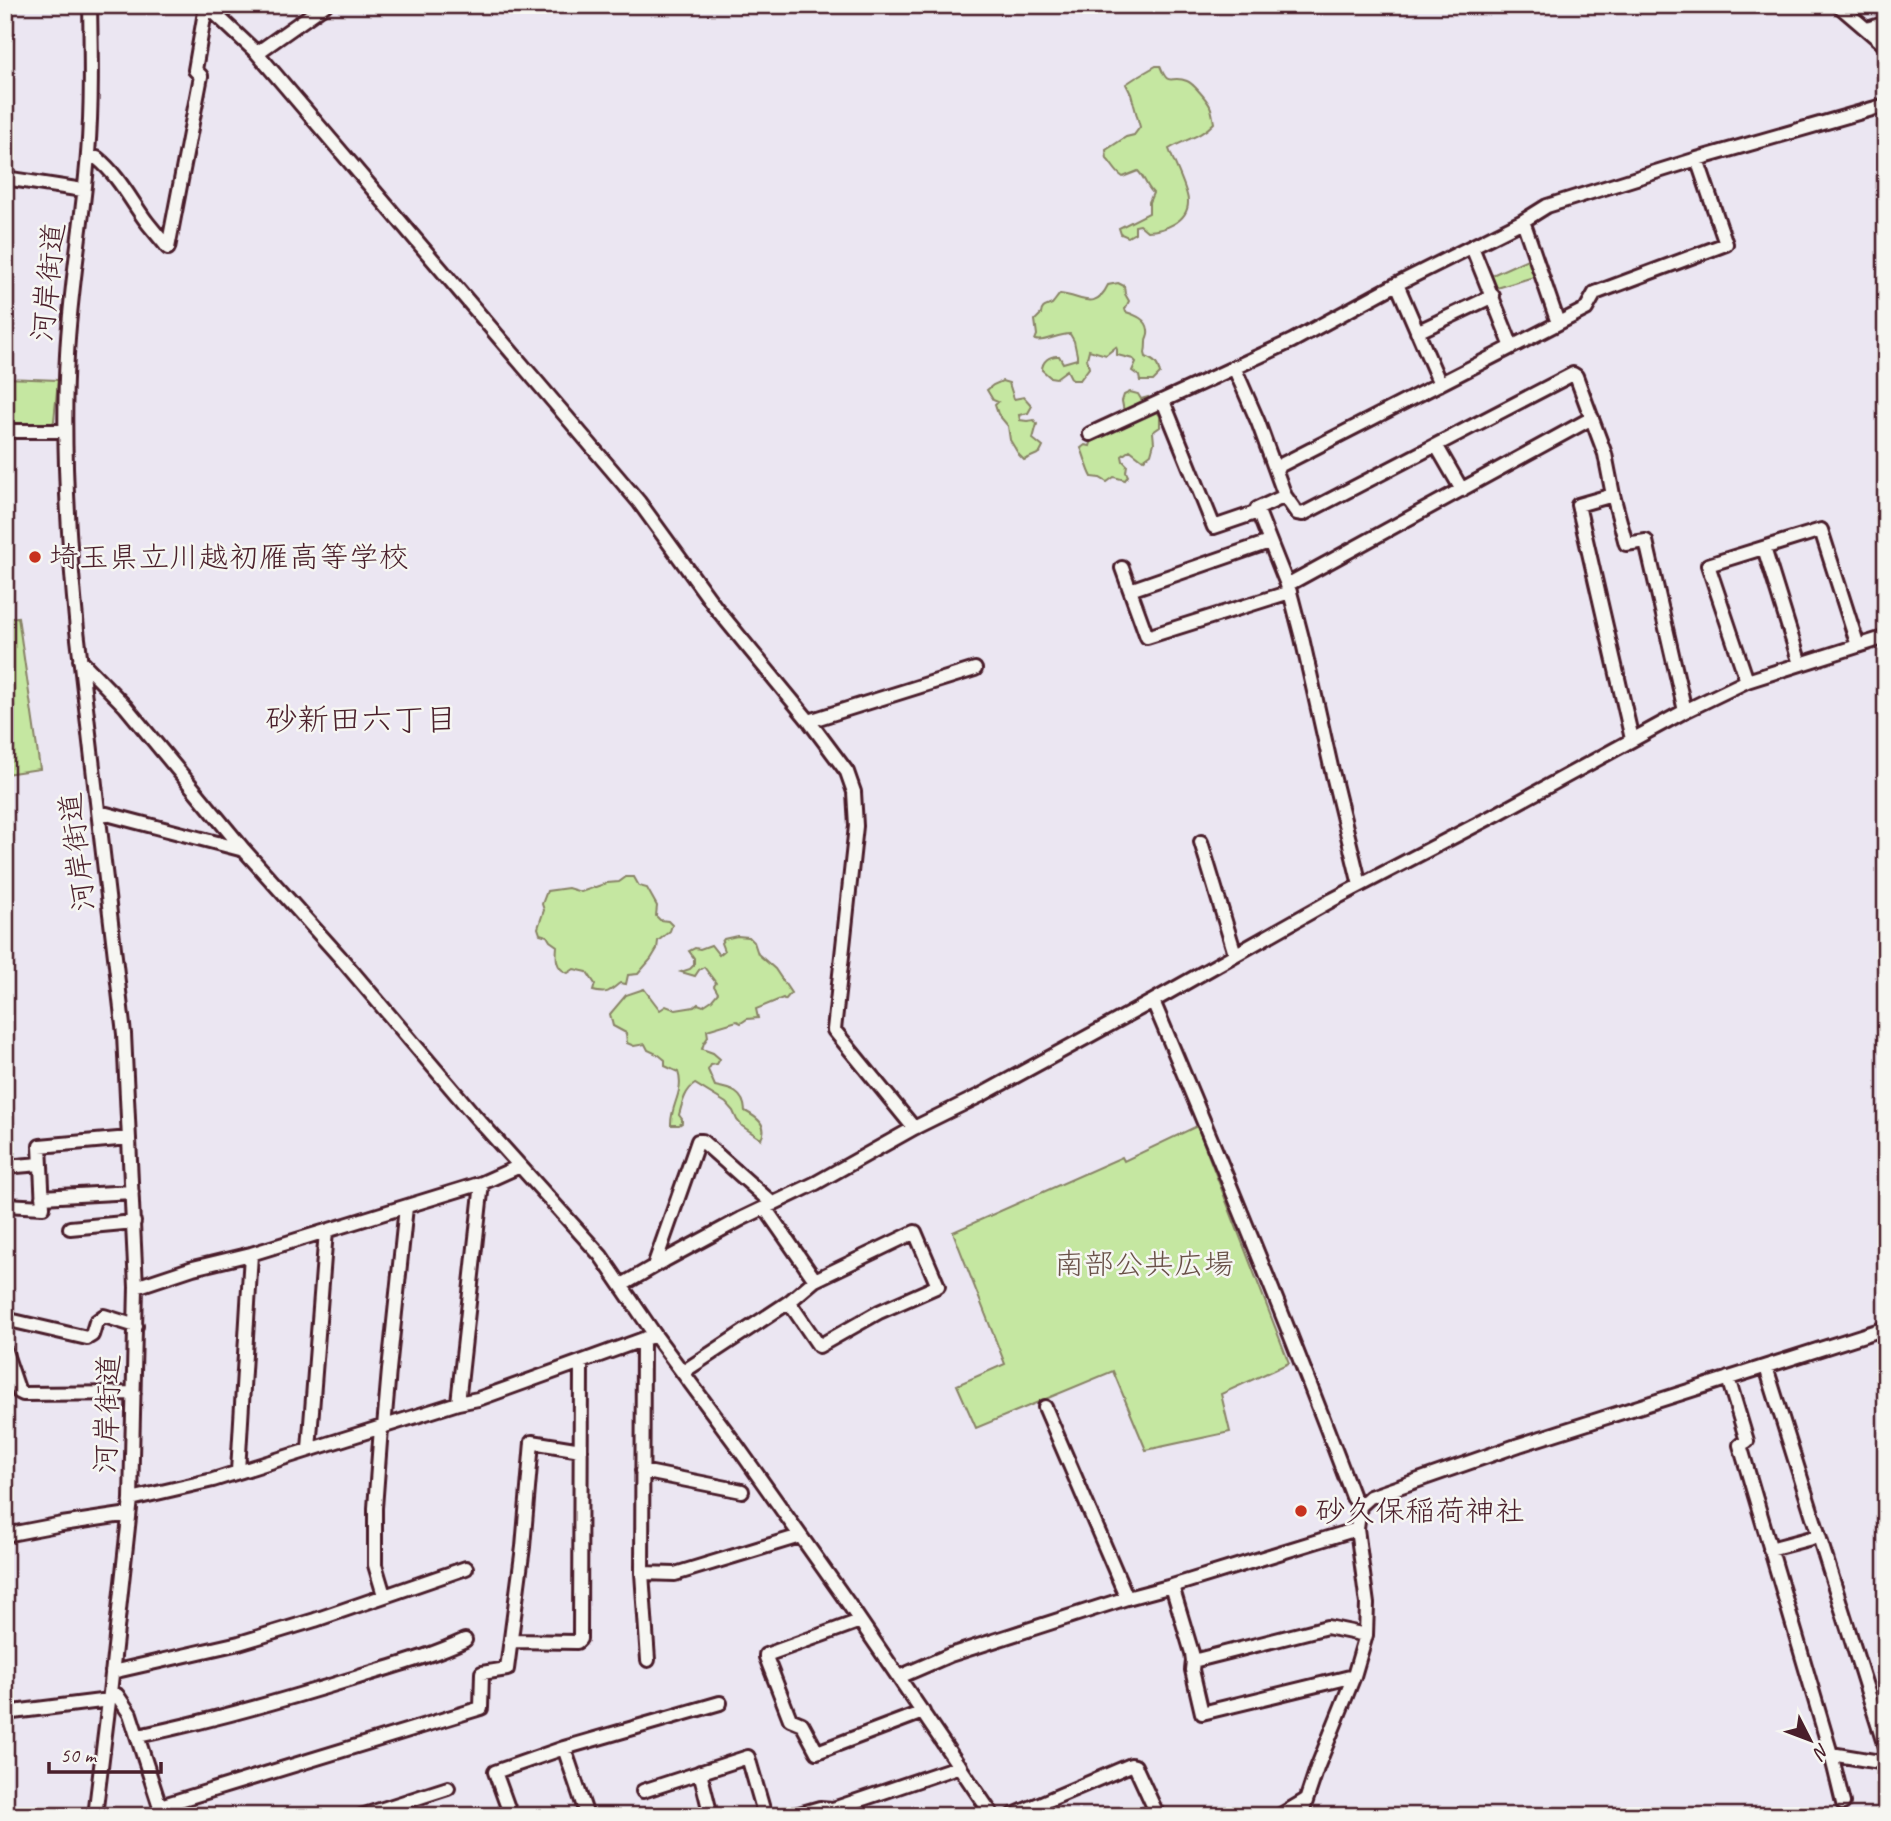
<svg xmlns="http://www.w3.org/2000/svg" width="1891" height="1821" font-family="Caveat,'Klee One',sans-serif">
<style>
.green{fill:#c5e7a1;stroke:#888366;stroke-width:2}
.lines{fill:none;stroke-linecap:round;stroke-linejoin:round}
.street-casing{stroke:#4a1f2b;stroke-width:18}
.street{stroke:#f6f6f2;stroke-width:12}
.poi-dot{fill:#c8321e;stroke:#f6f6f2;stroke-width:2.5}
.labels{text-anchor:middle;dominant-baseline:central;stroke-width:5;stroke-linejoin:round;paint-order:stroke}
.street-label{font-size:30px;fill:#4a1f2b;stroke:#f6f6f2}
.poi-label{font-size:30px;fill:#4a1f2b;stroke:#f6f6f2;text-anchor:start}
.park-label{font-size:30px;fill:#695148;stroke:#f6f6f2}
.neighbourhood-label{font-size:32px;fill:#4a1f2b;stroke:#f6f6f2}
</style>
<rect width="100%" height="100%" fill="#ebe6f2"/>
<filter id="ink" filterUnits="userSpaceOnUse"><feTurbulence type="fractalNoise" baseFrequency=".0143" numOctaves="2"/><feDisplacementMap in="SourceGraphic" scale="14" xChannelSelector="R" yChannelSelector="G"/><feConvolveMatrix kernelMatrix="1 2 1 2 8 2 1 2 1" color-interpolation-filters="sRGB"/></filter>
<g filter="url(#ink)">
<path class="green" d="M 1156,66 L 1160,66 C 1169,89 1170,74 1187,81 C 1193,83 1207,100 1210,106 C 1212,110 1213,118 1214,123 C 1200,138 1185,139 1169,149 C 1173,161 1188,190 1188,201 C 1189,222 1163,231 1147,231 L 1140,225 L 1135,226 L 1135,233 L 1128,237 L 1121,234 L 1119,228 L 1149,213 L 1149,202 L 1153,193 C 1146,186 1145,178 1138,171 L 1123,177 C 1115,172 1113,165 1107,159 L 1106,150 L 1126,137 L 1134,135 L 1140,127 L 1131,94 L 1126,84 L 1135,78 Z
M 1532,257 L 1537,276 L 1497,288 L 1490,276 Z
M 1118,283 L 1124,286 L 1125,294 L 1129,301 L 1125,309 L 1126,312 C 1135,315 1147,319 1148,330 C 1149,337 1146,335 1146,342 C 1146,346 1146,349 1145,353 L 1146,357 C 1155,361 1158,364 1160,374 L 1153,381 L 1140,381 L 1139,376 L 1132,371 L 1136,362 L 1133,359 L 1117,355 L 1117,350 L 1116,347 L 1106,355 L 1089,350 L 1087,358 L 1089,368 L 1080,380 L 1072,380 L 1067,370 L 1056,378 L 1050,377 L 1042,370 C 1042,361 1050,355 1059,356 L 1063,363 L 1077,359 L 1077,355 L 1074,341 L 1070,334 C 1057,334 1045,343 1035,340 L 1037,335 L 1035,320 L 1041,314 C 1042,306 1046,307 1052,304 C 1055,301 1057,297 1060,294 C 1082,296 1095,312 1108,285 Z
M 5,378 L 58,380 L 54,421 L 50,427 L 5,426 Z
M 1002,381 L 1009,383 L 1014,399 L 1024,397 L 1032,406 L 1028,413 L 1019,415 L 1020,420 L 1027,421 L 1034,420 L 1037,424 L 1033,439 L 1043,447 L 1040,453 L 1024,460 L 1019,455 L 1010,440 L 1008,426 L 998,414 L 995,405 L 998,402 L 993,400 L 987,390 L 993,385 Z
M 1130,392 L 1138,394 L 1141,399 L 1148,397 L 1149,411 L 1157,412 L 1160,416 L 1160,427 L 1153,432 L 1154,443 L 1151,454 L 1143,460 L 1130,450 L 1122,456 L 1123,461 L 1127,465 L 1126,472 L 1128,476 L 1125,480 L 1114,477 L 1107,482 L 1100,478 L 1092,477 C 1087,468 1085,457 1081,448 L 1085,445 L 1090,446 L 1097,425 L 1124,412 L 1122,401 L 1124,395 Z
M 18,617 L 40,769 L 5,774 L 5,619 Z
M 626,877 L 634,877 L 639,886 L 647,888 L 657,906 L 656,916 L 660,920 L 668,921 L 672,925 L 670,931 L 658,941 L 657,949 L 651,959 L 638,974 L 628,975 L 626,984 L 620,983 C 609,991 608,995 593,991 L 595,984 L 587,972 L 574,969 L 568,973 C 555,969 556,957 557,946 L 550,941 L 547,936 L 540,934 L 538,928 L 544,910 L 542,904 L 547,891 L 568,888 L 581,892 L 607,883 L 619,882 Z
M 737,936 L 749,937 L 754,942 L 758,954 L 775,969 L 791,993 L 785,1000 L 783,998 L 756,1009 L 758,1018 L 747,1019 L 741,1023 L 737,1021 L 707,1030 L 708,1037 L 704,1043 L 702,1049 L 713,1053 L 720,1059 L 717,1064 L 711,1065 L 708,1070 L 715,1086 C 731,1089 744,1092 745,1111 C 756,1117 769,1125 761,1139 L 742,1126 L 737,1120 L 733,1111 L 726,1103 L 695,1084 C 685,1090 682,1104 679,1115 L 682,1119 L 682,1123 L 679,1125 L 671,1125 C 670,1106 685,1091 678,1072 L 665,1066 L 665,1060 L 659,1055 L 648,1050 L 645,1044 L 634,1046 L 627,1043 L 626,1033 L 613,1026 L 610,1014 L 626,995 L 644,989 L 660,1010 L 666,1006 L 676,1010 L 694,1007 L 698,1004 L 703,1006 L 712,1000 L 718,993 L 714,986 L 716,983 L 704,967 L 699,970 L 695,976 L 681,972 L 690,969 L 694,965 L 694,958 L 689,951 L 695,948 L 700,949 L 711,945 L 719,955 L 724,951 L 721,943 L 724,939 Z
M 1197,1126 L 1289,1363 L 1221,1394 L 1230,1432 L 1146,1450 L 1113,1371 L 976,1428 L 957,1385 L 1005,1364 L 953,1232 L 1122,1157 L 1124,1161 Z"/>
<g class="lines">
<defs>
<path id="street" d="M 90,5 C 91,55 92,104 88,154 C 83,221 70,288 67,355 C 62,446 68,539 77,630 L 124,1034 L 136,1287 L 131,1499 L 110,1693 L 95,1816
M 206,5 L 257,53 L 639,502 L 716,608 L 809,721 L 847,772 L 854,792 L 856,826 L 834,1030 L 914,1128
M 1838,5 L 1886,46
M 1867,29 L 1886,23
M 257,53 L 325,5
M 88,157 L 97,158 C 118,175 130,199 146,221 C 153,230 161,239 168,248
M 5,178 L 83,190
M 1523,221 L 1558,323
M 1472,247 L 1512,347
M 168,248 L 201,76 L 195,70 L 206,6
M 1397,284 L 1440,384
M 1417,332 L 1493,296
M 1163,401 L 1214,527 L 1258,512
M 5,431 L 64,431
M 1090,434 L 1292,341 L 1397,284 L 1523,221 L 1547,206 L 1697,159 L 1886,105
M 1436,445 L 1462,490
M 1275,468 L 1586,309 L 1595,293 L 1726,244 L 1697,159
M 1613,495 L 1578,505 L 1632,739
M 1285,496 L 1257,509 L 1290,592 L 1302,638 L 1331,767 L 1360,885
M 1764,548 L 1800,664
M 1122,568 L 1147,637 L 1290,592
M 1287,585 L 1592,418
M 1130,590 L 1269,542
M 80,660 L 125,706 L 244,850 L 340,957 L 475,1116 L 601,1256 L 655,1335 L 737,1446 L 848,1603 L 993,1816
M 1747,681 L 1708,565 L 1821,530 L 1858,646
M 1685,711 L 1747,681 L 1886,637
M 809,721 L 975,669
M 99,812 L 244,850
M 1201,842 L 1235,954
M 1153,1001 C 1223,1166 1290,1330 1353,1497 L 1360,1506
M 5,1167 L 40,1164
M 42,1197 L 132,1192
M 5,1205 L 43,1207 L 40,1146 L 129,1138
M 765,1208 L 815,1280
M 70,1228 L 134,1222
M 654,1266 L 698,1141 L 702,1141 L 773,1204
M 622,1285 L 665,1260 L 741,1219 L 816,1183 L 914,1128 L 981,1095 L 1153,1001 L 1332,900 L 1497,814 L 1685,711 L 1646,541 L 1626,544 L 1613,495 L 1605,454 L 1576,376 L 1573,374 L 1303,514 L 1297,513 L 1285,496 L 1258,422 L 1234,367
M 136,1287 L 193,1268 L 251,1254 L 482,1183 L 520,1166
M 5,1319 L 87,1338 L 92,1335 L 96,1322 L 104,1316 L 136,1326
M 643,1339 L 642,1573 L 675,1574 L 800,1536
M 5,1351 L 19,1392 L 23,1394 L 134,1393
M 1766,1367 L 1886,1750
M 683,1372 L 789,1302 L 815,1280 L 915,1232 L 938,1286 L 879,1312 L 819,1346 L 789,1302
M 1728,1378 L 1747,1441 L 1740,1445 L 1831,1754 L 1843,1803
M 458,1403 L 482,1183
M 1045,1407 L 1127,1598
M 384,1427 L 389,1370 L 406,1207
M 381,1428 L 375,1508 L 375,1565 L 384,1595
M 309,1449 L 326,1231
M 238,1471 L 251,1254
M 642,1471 L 742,1491
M 131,1499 L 213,1480 L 458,1403 L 478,1399 L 655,1335
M 5,1535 L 62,1524 L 129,1514
M 1770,1549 L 1819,1536
M 642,1573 L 648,1660
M 1172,1586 L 1192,1653 L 1193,1661 L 1192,1670 L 1202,1713 L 1354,1676
M 860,1621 L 766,1655 L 766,1657 L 790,1719 L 802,1724 L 817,1752 L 923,1712
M 511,1641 L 577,1642 L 580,1639 L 581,1362
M 1193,1661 L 1327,1627 L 1366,1635
M 112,1672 L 239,1643 L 315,1620 L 466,1568
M 899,1677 L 950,1655 L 1127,1598 L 1172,1586 L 1357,1529
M 110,1693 L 117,1695 L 130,1714 L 163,1816
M 5,1713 L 109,1700
M 138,1736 C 210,1721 281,1701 352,1679 C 390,1667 429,1657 465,1640
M 564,1748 L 587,1816
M 1831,1754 L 1886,1763
M 700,1772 L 711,1816
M 643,1791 L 748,1757 L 765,1816
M 160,1806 L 481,1708 L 482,1673 L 507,1669 L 523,1547 L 532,1442 L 581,1450
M 361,1816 L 448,1788
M 511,1816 L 495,1772 L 564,1748 L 720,1703
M 792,1816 L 820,1808 L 833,1809 L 960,1766
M 1011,1816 L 1131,1765 L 1135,1766 L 1158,1816
M 1279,1816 L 1306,1800
M 1301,1816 L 1317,1768 L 1354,1676 L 1366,1635 L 1367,1604 L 1357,1529 L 1360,1506 L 1370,1497 L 1519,1445 L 1886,1328"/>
</defs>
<use href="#street" class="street-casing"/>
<use href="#street" class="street"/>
</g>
</g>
<g class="poi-dot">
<circle cx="35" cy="557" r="7"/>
<circle cx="1301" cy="1511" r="7"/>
</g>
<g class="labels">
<g class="street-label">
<text transform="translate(48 282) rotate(-84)">河岸街道</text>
<text transform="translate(77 852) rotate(-97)">河岸街道</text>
<text transform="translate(107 1414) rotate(-88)">河岸街道</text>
</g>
<g class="poi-label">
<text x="49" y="557">埼玉県立川越初雁高等学校</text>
<text x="1315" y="1511">砂久保稲荷神社</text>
</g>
<g class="park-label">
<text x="1144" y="1264">南部公共広場</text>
</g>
<g class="neighbourhood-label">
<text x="361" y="719">砂新田六丁目</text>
</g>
</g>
<rect width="1891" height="1821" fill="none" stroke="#f6f6f2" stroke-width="28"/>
<rect x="14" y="14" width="1863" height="1793" fill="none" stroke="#4a1f2b" stroke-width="2.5" filter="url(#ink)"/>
<g transform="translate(1810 1740) rotate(132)" stroke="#f6f6f2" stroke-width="5" paint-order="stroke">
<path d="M0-5L12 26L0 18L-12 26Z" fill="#4a1f2b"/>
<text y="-10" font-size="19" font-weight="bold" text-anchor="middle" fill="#4a1f2b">N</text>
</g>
<path d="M49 1762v10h112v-10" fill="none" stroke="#4a1f2b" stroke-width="3.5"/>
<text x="60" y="1762" font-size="21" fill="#4a1f2b" stroke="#f6f6f2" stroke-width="5" paint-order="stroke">50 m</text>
</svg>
